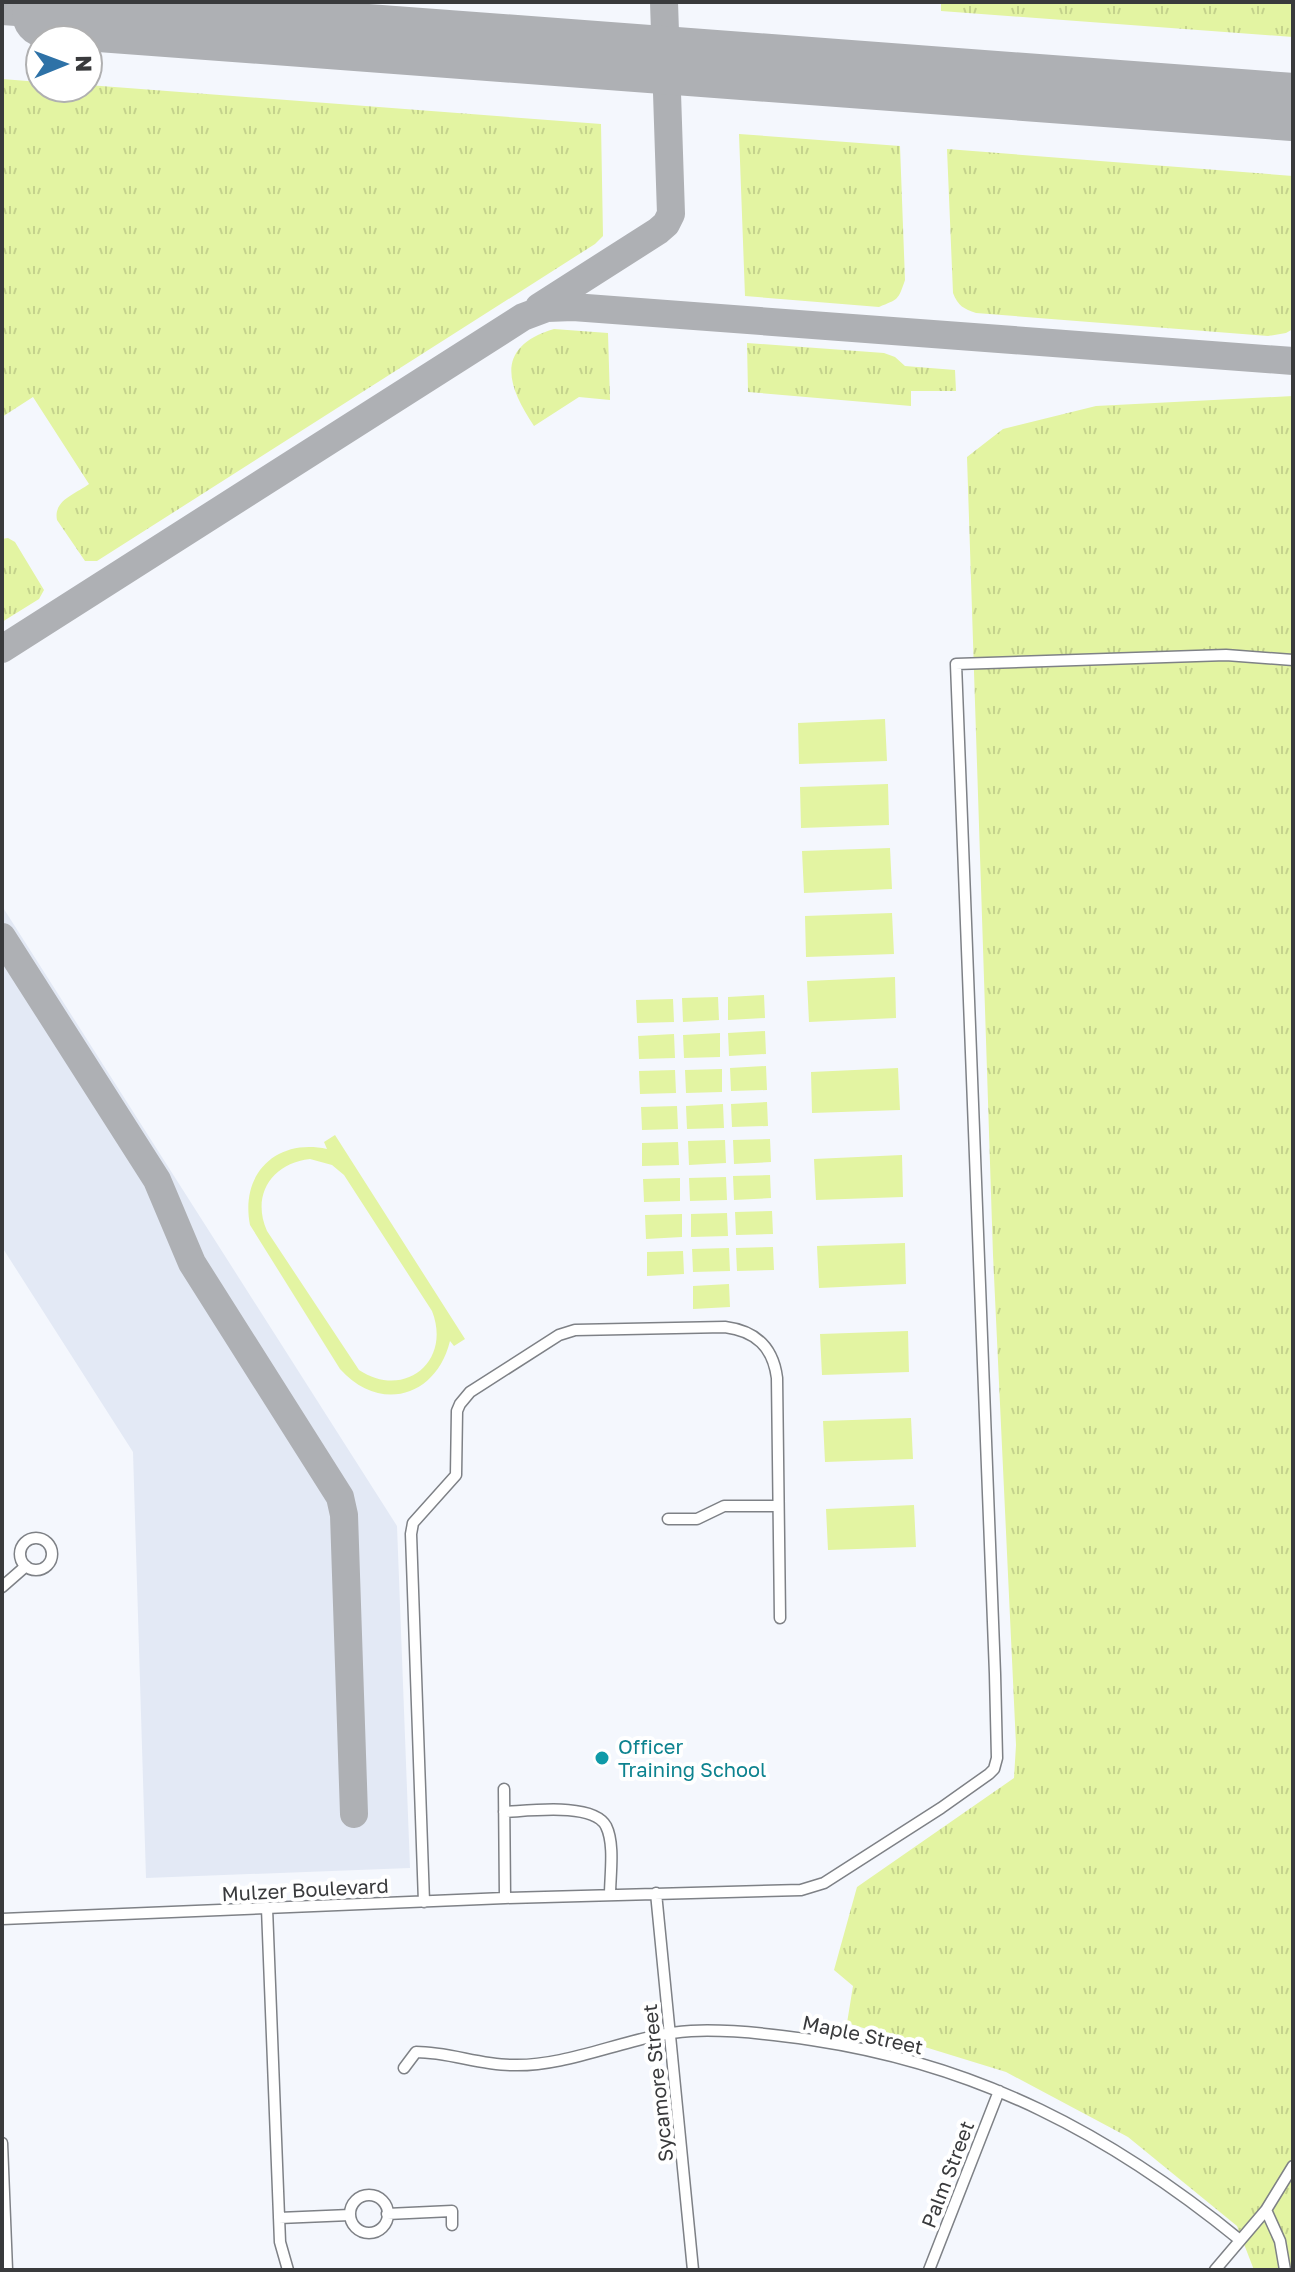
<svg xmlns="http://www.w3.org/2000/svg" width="1295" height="2272" font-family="'Golos Text',sans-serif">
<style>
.built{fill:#e3e9f5}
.grass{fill:url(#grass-tufts)}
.pitch{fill:#e3f4a2;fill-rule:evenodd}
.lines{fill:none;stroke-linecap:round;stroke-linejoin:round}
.taxiway{stroke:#aeb0b4;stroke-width:28}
.runway{stroke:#aeb0b4;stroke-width:68}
.street-casing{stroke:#7e8186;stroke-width:13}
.street{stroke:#fff;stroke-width:10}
.culture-dot{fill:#0f9aa8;stroke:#fff;stroke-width:3}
.labels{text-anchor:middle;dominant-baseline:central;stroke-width:8;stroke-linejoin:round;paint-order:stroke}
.culture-label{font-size:20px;fill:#0d838f;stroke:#fff;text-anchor:start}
.street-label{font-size:20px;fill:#393a3c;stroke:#fff}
</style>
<defs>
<pattern id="grass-tufts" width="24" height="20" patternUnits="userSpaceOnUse" patternTransform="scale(2)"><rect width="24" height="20" fill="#e3f4a2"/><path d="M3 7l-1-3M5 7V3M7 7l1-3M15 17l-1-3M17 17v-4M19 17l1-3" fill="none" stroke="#c4d28c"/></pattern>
</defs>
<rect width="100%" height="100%" fill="#f4f7fd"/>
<path class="built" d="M 2,906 L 397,1526 L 410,1868 L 146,1878 L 133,1452 L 2,1247 Z"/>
<path class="grass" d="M 941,2 L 1293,2 L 1293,37 L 941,11 Z
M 2,79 L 40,82 L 40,88 L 88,88 L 88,85 L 601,124 L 603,236 L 595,244 L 97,561 L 85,561 L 57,520 C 53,500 76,494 89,484 L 33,397 L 2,417 Z
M 739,134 L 900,146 L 905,280 C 898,301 898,299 879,307 L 745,296 Z
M 947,149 L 1293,176 L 1293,329 L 1286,333 L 1268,336 L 976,313 C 964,309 958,306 953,293 Z
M 554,329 L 608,333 L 610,400 L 579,397 L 534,426 C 507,386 494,347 554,329 Z
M 747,343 L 884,353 L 895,357 L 905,366 L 955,370 L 956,391 L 911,391 L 911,406 L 748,392 Z
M 1293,396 L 1293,2270 L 1254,2270 L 1237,2226 L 1128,2137 L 1006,2072 L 847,2023 L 853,1986 L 834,1970 L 857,1887 L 1014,1778 L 1016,1745 L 993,1255 L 967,457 L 1003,429 L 1096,406 Z
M 8,538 L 15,542 L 44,590 L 39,599 L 2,622 L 2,539 Z"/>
<path class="pitch" d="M 885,719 L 887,761 L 799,764 L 798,723 Z
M 888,784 L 889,825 L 801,828 L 800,787 Z
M 890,848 L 892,889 L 804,893 L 802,851 Z
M 892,913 L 894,954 L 806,957 L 805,916 Z
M 895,977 L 896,1018 L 809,1022 L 807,981 Z
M 764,995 L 765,1018 L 728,1020 L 728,997 Z
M 718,997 L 719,1020 L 683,1022 L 682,998 Z
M 673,999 L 674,1022 L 637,1023 L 636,1000 Z
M 765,1031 L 766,1054 L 729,1056 L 728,1033 Z
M 720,1033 L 720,1057 L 684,1058 L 683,1035 Z
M 674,1034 L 675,1058 L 639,1059 L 638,1036 Z
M 766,1066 L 767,1090 L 731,1091 L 730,1068 Z
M 898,1068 L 900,1110 L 812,1113 L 811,1072 Z
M 722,1069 L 722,1092 L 686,1093 L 685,1070 Z
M 675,1070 L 676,1093 L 640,1094 L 639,1071 Z
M 767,1102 L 768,1126 L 732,1127 L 731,1104 Z
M 723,1104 L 724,1128 L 687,1129 L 686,1106 Z
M 677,1106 L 678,1129 L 642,1130 L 641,1107 Z
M 335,1135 L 465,1339 L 454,1346 L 450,1341 C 436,1398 379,1413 340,1369 L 250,1225 C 240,1174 276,1138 327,1149 L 324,1142 ZM 310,1159 L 332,1165 L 344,1175 L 432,1311 C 452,1362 404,1400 359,1370 L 267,1231 C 251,1195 272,1163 310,1159 Z
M 770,1139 L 771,1162 L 734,1164 L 733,1140 Z
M 725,1140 L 726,1163 L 689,1165 L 688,1141 Z
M 678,1142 L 679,1165 L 642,1166 L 642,1143 Z
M 902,1155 L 903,1197 L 816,1200 L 814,1159 Z
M 770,1175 L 771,1198 L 734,1200 L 733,1176 Z
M 726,1177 L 727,1200 L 690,1201 L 689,1178 Z
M 680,1178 L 680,1201 L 644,1202 L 643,1179 Z
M 772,1211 L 773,1234 L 736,1235 L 735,1212 Z
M 727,1213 L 728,1236 L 691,1237 L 691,1214 Z
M 682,1214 L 682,1237 L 646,1239 L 645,1215 Z
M 905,1243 L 906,1284 L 819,1288 L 817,1246 Z
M 773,1247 L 774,1270 L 737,1271 L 736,1248 Z
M 729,1248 L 730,1271 L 693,1272 L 692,1249 Z
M 683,1251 L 684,1274 L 647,1276 L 647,1252 Z
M 729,1284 L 730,1307 L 693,1309 L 693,1286 Z
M 908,1331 L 909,1372 L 822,1375 L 820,1334 Z
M 911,1418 L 913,1459 L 825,1462 L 823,1421 Z
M 914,1505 L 916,1547 L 828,1550 L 826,1509 Z"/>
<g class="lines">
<path class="taxiway" d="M 2,11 L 46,14
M 539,307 L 658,231 L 666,224 L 671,214 L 664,2
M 2,649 L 523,317 L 547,308 L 573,307 L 1293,361
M 2,937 L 157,1180 L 192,1263 L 340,1497 L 344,1515 L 354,1814"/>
<path class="runway" d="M 46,14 L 1293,107"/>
<defs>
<path id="street" d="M 668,1519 L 697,1519 L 724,1506 L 778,1506
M20 1554a16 16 0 1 1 32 0a16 16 0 1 1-32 0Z
M 2,1587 L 26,1566
M 504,1789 L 505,1898
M 504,1812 C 528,1811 593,1802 606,1826 C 615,1844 610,1875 610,1895
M 656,1893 L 693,2270
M 424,1902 L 411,1534 L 413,1523 L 456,1475 L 457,1411 L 460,1404 L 470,1392 L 559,1335 L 575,1330 L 725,1327 C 756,1331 773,1347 777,1378 L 780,1618
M 267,1908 L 280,2242 L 288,2270
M 2,1919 L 505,1898 L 801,1890 L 824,1883 L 941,1808 L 989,1774 L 994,1769 L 997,1758 L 995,1674 L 956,664 L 1226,655 L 1293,660
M 404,2068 L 416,2052 C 449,2052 480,2065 512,2065 C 571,2067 632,2034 691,2031 C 731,2029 772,2034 812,2040 C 979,2065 1110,2134 1240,2240
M 2,2143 L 7,2270
M350 2214a19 19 0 1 1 38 0a19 19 0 1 1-38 0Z
M 387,2214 L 452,2211 L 452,2225
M 279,2218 L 350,2215
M 929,2270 L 999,2091
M 1215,2270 L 1266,2210
M 1285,2270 L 1280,2241 L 1266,2210 L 1293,2166"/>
</defs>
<use href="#street" class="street-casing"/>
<use href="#street" class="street"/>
</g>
<circle class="culture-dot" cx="602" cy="1758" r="8"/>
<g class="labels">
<g class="culture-label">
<text x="618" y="1746">Officer<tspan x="618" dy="23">Training School</tspan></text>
</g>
<g class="street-label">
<text transform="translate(305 1889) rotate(-3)">Mulzer Boulevard</text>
<text transform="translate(863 2034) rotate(12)">Maple Street</text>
<text transform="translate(657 2083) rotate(-96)">Sycamore Street</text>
<text transform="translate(947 2174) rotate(-69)">Palm Street</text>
</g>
</g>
<rect width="1295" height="2272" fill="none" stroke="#393a3c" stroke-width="8"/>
<g transform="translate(64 64) rotate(89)"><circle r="38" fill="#ffffff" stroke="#b0b0b1" stroke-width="2"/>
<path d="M0-6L14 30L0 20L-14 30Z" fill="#2e72a7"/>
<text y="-12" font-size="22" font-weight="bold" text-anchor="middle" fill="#393a3c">N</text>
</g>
</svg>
